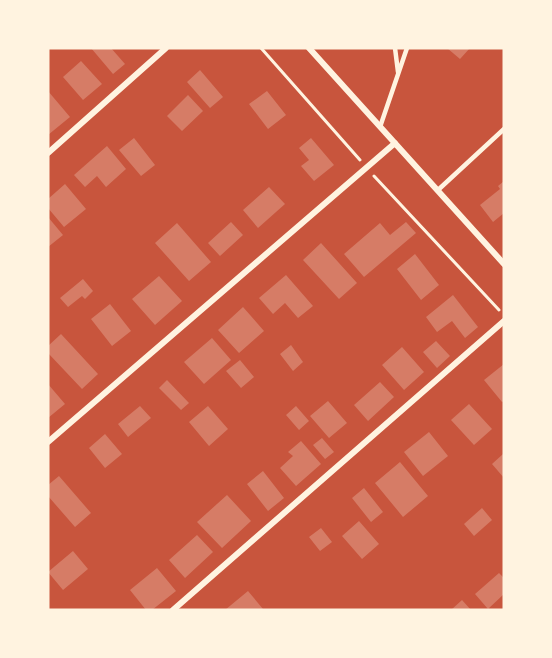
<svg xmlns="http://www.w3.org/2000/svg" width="552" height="658" font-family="Mulish,sans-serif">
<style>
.building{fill:#d67c66}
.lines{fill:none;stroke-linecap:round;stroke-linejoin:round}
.path{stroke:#fff3e0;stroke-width:3}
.service{stroke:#fff3e0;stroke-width:4.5}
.minor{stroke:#fff3e0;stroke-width:6}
</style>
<rect width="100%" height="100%" fill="#c8553d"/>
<path class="building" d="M 91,48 L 111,48 L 125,64 L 113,74 Z
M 447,48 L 470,48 L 460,59 Z
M 81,61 L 102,84 L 83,100 L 63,77 Z
M 200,70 L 223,97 L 210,108 L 187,82 Z
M 48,91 L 70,117 L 48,135 Z
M 267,91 L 286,115 L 268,129 L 249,104 Z
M 188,95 L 203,111 L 182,131 L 167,116 Z
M 134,138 L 155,165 L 141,176 L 119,150 Z
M 311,138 L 334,165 L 314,181 L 301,166 L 309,160 L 299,148 Z
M 107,146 L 126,169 L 106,187 L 97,176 L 85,187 L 74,175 Z
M 504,181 L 504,213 L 493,222 L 480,205 L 500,189 L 498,186 Z
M 65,184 L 86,209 L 64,227 L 48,208 L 48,199 Z
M 269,187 L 285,204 L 258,228 L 243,210 Z
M 48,217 L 63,235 L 48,247 Z
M 231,222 L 243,235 L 220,256 L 208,243 Z
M 406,222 L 416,233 L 364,277 L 344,254 L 380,223 L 390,235 Z
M 177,223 L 211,262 L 189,281 L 155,243 Z
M 321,243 L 357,283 L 339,299 L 303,260 Z
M 415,254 L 439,285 L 421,300 L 397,269 Z
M 286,275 L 313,306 L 298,318 L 285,303 L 273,314 L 259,298 Z
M 159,276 L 182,301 L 155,325 L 132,299 Z
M 83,279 L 93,291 L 85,299 L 82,296 L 68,307 L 60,298 Z
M 453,295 L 478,327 L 465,338 L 452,321 L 437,332 L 426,317 Z
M 110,304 L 131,331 L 112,346 L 91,319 Z
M 243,307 L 264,331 L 239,353 L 218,330 Z
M 61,334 L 98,374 L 82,389 L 48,353 L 48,346 Z
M 212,338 L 231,360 L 204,384 L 184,362 Z
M 436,341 L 450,356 L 437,368 L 423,352 Z
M 291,345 L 303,362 L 293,371 L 280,354 Z
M 402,347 L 424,372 L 404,390 L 382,365 Z
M 240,360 L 254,377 L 241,388 L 226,371 Z
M 504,364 L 504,401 L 502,402 L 484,380 Z
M 167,380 L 189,403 L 181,410 L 159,388 Z
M 380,382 L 394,397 L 368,421 L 354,405 Z
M 48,384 L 65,404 L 48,418 Z
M 328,401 L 347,423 L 329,438 L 310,416 Z
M 469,404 L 492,429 L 474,445 L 451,420 Z
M 140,406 L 151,418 L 128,437 L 118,424 Z
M 208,406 L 228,429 L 209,446 L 189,422 Z
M 296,406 L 309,421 L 299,430 L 286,415 Z
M 429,432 L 448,456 L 423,476 L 404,452 Z
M 105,434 L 122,454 L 105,468 L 89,448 Z
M 322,438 L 334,452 L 325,459 L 313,445 Z
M 301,441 L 321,464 L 296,486 L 280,468 L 293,456 L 288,452 Z
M 503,454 L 504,456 L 504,478 L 492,464 Z
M 400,462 L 428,496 L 403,517 L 375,483 Z
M 263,471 L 284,498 L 268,511 L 247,484 Z
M 59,476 L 91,513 L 75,527 L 48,496 L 48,485 Z
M 364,488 L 383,512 L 371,522 L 352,498 Z
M 227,495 L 251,521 L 222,548 L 197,522 Z
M 482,508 L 492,520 L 474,536 L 464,524 Z
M 359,521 L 379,544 L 362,559 L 342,536 Z
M 321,528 L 332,542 L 320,551 L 309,537 Z
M 197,535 L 213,552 L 185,578 L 169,560 Z
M 73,551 L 88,569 L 63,590 L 48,572 Z
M 157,568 L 176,591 L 152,610 L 146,610 L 130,590 Z
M 499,573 L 504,578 L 504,594 L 488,609 L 475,594 Z
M 248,591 L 263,609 L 225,610 Z
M 462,600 L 471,610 L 451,610 Z"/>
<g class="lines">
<path class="path" d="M 261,48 L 360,160
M 374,176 L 499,310"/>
<path class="service" d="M 395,48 L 398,72
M 380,127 L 407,48
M 438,190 L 504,129"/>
<path class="minor" d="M 309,48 L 504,264
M 48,153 L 166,48
M 48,442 L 395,143
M 173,610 L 504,321"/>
</g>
<rect width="552" height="658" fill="none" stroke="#fff3e0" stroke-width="99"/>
</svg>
